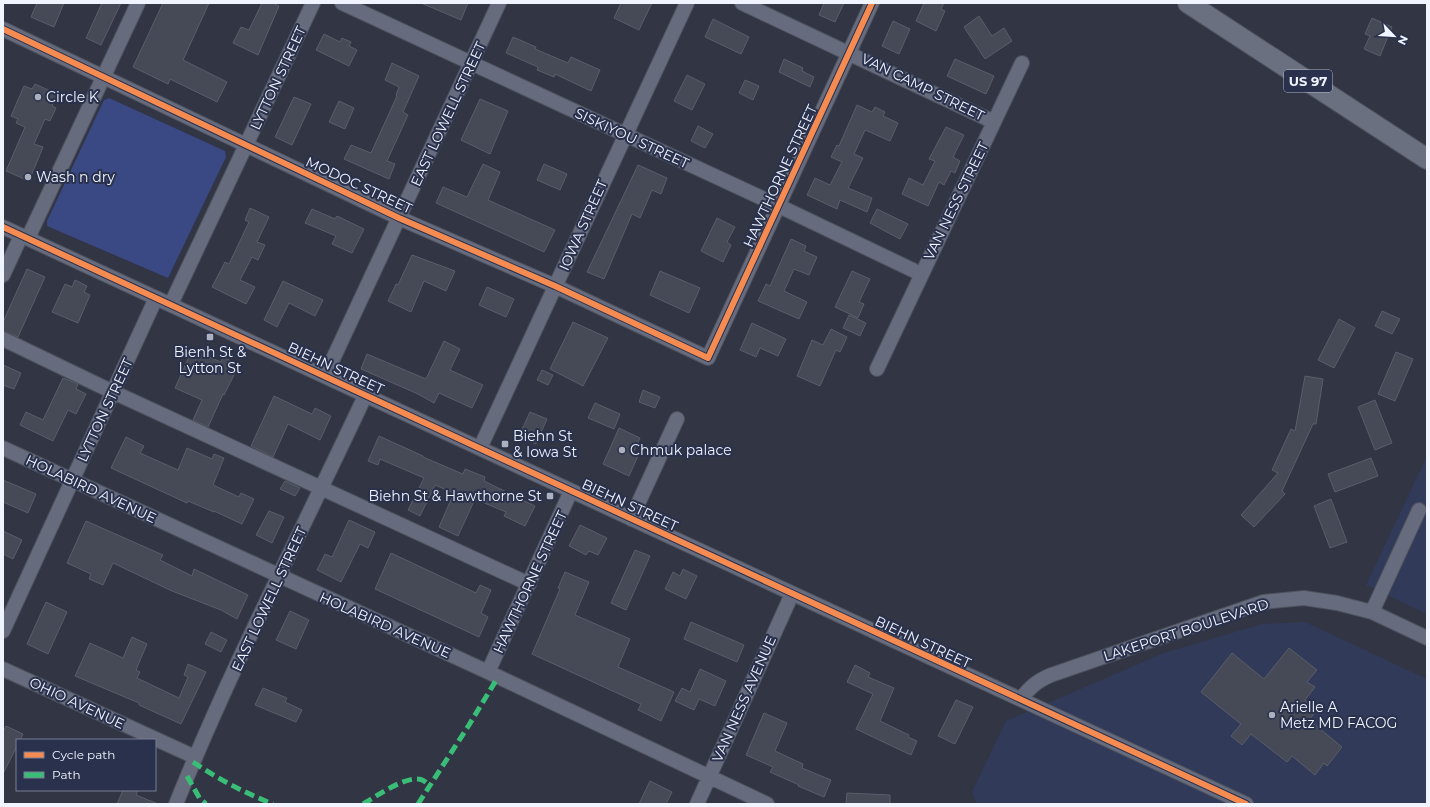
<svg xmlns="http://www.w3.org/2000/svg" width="1430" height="807" font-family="Montserrat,sans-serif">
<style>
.built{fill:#313a59}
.green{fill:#3a4883}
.building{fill:#464a56;stroke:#5a5d6a}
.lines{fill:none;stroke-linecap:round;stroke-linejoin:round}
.minor-casing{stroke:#4d515c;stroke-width:16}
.highway-casing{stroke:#4d515c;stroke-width:22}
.minor{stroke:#666b7d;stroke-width:14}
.highway{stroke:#6a7080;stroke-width:20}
.quiet{stroke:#3abd76;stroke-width:5;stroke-dasharray:10 5;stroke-linecap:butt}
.cycleway-casing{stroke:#29314c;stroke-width:8}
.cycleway{stroke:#f68b52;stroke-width:6}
.poi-dot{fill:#adb1be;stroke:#29314c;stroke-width:1.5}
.labels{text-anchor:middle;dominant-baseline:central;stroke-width:4;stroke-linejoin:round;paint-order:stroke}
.shield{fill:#29314c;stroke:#b4bac9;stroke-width:1}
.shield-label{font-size:13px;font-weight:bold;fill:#f0f4ff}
.street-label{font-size:14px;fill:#f0f4ff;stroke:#29314c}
.poi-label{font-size:14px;fill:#f0f4ff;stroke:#29314c;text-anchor:start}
</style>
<rect width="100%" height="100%" fill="#313544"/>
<path class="built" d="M 1427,456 L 1427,614 L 1366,585 Z
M 1305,622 L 1427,679 L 1427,804 L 977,804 L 972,792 L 1006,721 L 1164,653 L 1262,624 Z"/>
<path class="green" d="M 109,98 L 225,151 L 226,157 L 168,278 L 47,226 L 47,221 L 104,100 Z"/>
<path class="building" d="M 37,3 L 64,3 L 54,27 L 31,17 Z
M 102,3 L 121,3 L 101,45 L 86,38 Z
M 163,3 L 209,3 L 183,60 L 227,82 L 217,102 L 170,79 L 168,84 L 133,67 Z
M 262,3 L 273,3 L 279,6 L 258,55 L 233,43 L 241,27 L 249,30 Z
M 421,3 L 468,3 L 461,20 Z
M 621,3 L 652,3 L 639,30 L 614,18 Z
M 824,3 L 844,3 L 835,22 L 819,15 Z
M 924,3 L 944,3 L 941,9 L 945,11 L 936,31 L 916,21 Z
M 979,16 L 992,36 L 1004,28 L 1012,41 L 985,59 L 964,27 Z
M 1372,18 L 1392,27 L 1380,56 L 1364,49 L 1370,36 L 1365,34 Z
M 713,19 L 749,37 L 741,54 L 705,37 Z
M 893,21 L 910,29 L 899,54 L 882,46 Z
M 324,34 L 340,42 L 342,38 L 351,42 L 349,46 L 357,50 L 349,66 L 316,50 Z
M 513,37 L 536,47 L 535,49 L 568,63 L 571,57 L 600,70 L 591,91 L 555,74 L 554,77 L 537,70 L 538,67 L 506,53 Z
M 784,59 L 803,68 L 802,71 L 814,77 L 810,87 L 779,72 Z
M 955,59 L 994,76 L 986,94 L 947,76 Z
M 392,63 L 419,76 L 403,112 L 408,115 L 387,161 L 395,164 L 389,179 L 344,159 L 351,145 L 371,153 L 397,96 L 396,95 L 399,87 L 385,80 Z
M 687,75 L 705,84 L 692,110 L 674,101 Z
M 745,80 L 759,86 L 753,100 L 739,93 Z
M 35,84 L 57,94 L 52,106 L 56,108 L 50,121 L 45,119 L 34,144 L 43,147 L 29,181 L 6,171 L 25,127 L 16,123 L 18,119 L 11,116 L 24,86 L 32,89 Z
M 294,97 L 311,104 L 292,145 L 275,137 Z
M 480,99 L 508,111 L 490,154 L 461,140 Z
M 339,101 L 354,108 L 345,129 L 329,122 Z
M 857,105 L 872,112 L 875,107 L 885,112 L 883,116 L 898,123 L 890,141 L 865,130 L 854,154 L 863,158 L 848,188 L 872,198 L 867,212 L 840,200 L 837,209 L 807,195 L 815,178 L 830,185 L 842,162 L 831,157 L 837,145 L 839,146 Z
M 698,126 L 713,134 L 705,148 L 691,141 Z
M 946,127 L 964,135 L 953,157 L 960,161 L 955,173 L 951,171 L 944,185 L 939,182 L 928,206 L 902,194 L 909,178 L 923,185 L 935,161 L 929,159 Z
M 483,164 L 500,172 L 488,200 L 555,230 L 544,252 L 436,203 L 443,187 L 467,197 Z
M 544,164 L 567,174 L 560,190 L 537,180 Z
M 638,165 L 667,178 L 661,194 L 652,190 L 640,218 L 632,214 L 604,279 L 587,272 Z
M 250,208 L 269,217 L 257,242 L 265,245 L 258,260 L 252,257 L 240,280 L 255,287 L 246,304 L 212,287 L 225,262 L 229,264 L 249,222 L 245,220 Z
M 312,209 L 335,219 L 337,216 L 364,229 L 352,253 L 332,244 L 336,236 L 305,223 Z
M 877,209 L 908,224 L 900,239 L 870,223 Z
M 717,218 L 735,227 L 727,242 L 731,245 L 723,262 L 701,251 Z
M 791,239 L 806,246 L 804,251 L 817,257 L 809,275 L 794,269 L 784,291 L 807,302 L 799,319 L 758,301 L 766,284 L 770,286 Z
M 412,255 L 455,271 L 446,291 L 424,281 L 411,312 L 388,301 L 396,284 L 398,285 Z
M 27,269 L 45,277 L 18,337 L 3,331 L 3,322 Z
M 660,271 L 700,288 L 689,313 L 650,295 Z
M 852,271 L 870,279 L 859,302 L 864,304 L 858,318 L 835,307 Z
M 75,280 L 87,286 L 84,292 L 90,295 L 78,323 L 52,312 L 65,284 L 72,287 Z
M 283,281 L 323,300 L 315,316 L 289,303 L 277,327 L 264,320 Z
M 487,287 L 514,299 L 506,317 L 479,305 Z
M 1382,311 L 1400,319 L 1392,334 L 1375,326 Z
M 849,315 L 866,323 L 860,336 L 843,328 Z
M 1339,319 L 1355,328 L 1334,368 L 1318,360 Z
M 573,322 L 608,338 L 583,386 L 550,369 Z
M 752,323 L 786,339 L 778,356 L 760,348 L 756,357 L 740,350 Z
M 831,329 L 847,337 L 840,352 L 836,350 L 820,386 L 797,376 L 812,340 L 823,345 Z
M 444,341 L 460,349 L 450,370 L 483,385 L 472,408 L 439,393 L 434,403 L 418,394 L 361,369 L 367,354 L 426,379 Z
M 192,350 L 221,362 L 223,357 L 239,365 L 224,395 L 223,394 L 208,427 L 193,420 L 202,400 L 175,388 Z
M 1396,352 L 1413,359 L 1395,401 L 1378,394 Z
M 3,365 L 21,373 L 14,389 L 3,385 Z
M 542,370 L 553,375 L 548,385 L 537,380 Z
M 1305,376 L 1323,379 L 1316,424 L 1313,424 L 1282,491 L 1285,494 L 1254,527 L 1241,515 L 1278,473 L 1272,470 L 1291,429 L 1295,431 Z
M 63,378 L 78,384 L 76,389 L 86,394 L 76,414 L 68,410 L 53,441 L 20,425 L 26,412 L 43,420 Z
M 643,390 L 660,397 L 655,408 L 639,402 Z
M 274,396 L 312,414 L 315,408 L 331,416 L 320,440 L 288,424 L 273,457 L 251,446 Z
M 1375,400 L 1392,443 L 1375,450 L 1358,407 Z
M 595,403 L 620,414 L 614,429 L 588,418 Z
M 530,412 L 547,419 L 536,444 L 519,436 Z
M 619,428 L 640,438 L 633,453 L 638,456 L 629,476 L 603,464 Z
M 379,436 L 423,456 L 423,457 L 463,474 L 465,469 L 485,477 L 484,481 L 535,506 L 525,526 L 504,516 L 506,512 L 475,499 L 458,536 L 439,527 L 454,493 L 435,485 L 420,516 L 408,510 L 424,478 L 380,459 L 378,465 L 368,461 Z
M 126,437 L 144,446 L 140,453 L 178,470 L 187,448 L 212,459 L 214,454 L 224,458 L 213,485 L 239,497 L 241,493 L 254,499 L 242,524 L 214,511 L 214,512 L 188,501 L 187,503 L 111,468 Z
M 1371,458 L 1378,476 L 1335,492 L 1328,474 Z
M 3,480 L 36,494 L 28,513 L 3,502 Z
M 285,481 L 300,488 L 295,496 L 280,489 Z
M 1331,499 L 1347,542 L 1330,548 L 1314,506 Z
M 269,511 L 284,517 L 272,543 L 256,535 Z
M 349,520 L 375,532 L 368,548 L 360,544 L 341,582 L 317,570 L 325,554 L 332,557 Z
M 86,521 L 163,555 L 160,560 L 192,576 L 194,569 L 248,595 L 237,619 L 221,610 L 172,591 L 113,563 L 103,585 L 89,579 L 91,574 L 67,563 Z
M 580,525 L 607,538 L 598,555 L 589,551 L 586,555 L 569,546 Z
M 3,531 L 22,540 L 13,559 L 3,554 Z
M 635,550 L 650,556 L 626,610 L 611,603 Z
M 391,553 L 476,593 L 480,585 L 491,590 L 481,613 L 488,617 L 479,637 L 375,589 Z
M 683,569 L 697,576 L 686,599 L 665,589 L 673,572 L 680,576 Z
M 565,572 L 589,582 L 575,615 L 630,639 L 618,667 L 674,692 L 661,721 L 638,710 L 641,704 L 532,654 L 560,589 L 558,588 Z
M 46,602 L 67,612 L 48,654 L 27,644 Z
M 290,611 L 309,620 L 296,649 L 276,640 Z
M 691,622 L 744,645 L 737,662 L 684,639 Z
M 211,632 L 227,640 L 221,652 L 205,644 Z
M 132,637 L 147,644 L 136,670 L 140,672 L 137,678 L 179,698 L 188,677 L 184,675 L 188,664 L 206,672 L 181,724 L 139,705 L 139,703 L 75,676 L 90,643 L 123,658 Z
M 1289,648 L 1317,670 L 1307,682 L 1315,687 L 1305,700 L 1317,710 L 1309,720 L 1342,747 L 1327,766 L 1324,763 L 1315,775 L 1292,756 L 1287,762 L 1251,734 L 1242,745 L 1231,736 L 1241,724 L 1201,692 L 1232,653 L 1264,679 Z
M 855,665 L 870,673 L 868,677 L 894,688 L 880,721 L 909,735 L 908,737 L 917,741 L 911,755 L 856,729 L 873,694 L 847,682 Z
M 700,669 L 726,681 L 715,706 L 699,699 L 694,710 L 675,701 L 682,688 L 690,692 Z
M 263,688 L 287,698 L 285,702 L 302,710 L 296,722 L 255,705 Z
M 956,700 L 973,707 L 955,744 L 938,736 Z
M 764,713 L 787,723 L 775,751 L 803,764 L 802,768 L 831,780 L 824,797 L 798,786 L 799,785 L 770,772 L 773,767 L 746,755 Z
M 6,726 L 23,734 L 20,740 L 17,740 L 17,746 L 3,774 L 3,732 Z
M 650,781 L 672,792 L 666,804 L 639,804 Z
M 123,790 L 138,790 L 136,795 L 158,804 L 117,804 Z
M 847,793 L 890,795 L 890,804 L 846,804 Z"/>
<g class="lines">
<defs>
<path id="minor" d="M 342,3 L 779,206 L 921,274
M 742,3 L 994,122
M 3,29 L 399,218 L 555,286 L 708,358 L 872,3
M 3,227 L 1246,804
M 3,275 L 21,236 L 28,238 L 138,3
M 171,304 L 313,3
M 3,339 L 113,392 L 529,584
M 877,369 L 1022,63
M 325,376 L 499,3
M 3,448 L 488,672 L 767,804
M 480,448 L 687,3
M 631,519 L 677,419
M 1372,612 L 1419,510
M 3,631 L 156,298
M 3,669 L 195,757
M 488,672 L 571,491
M 1021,699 C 1030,687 1037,681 1051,675 L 1263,602 L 1304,598 L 1337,603 L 1372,612 L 1427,638
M 176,804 C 232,665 302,531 365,396
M 697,804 L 792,594"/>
<path id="highway" d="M 1188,3 L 1427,159"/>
</defs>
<use href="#minor" class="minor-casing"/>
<use href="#highway" class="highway-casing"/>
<use href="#minor" class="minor"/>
<use href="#highway" class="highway"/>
<path class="quiet" d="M 193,762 C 218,779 245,793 273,804
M 187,776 L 200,799 L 206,804
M 363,804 C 377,796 402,778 418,779 C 423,779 427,783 431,787
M 418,804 L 469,725 L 498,677"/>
<defs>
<path id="cycleway" d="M 3,29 L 399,218 L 555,286 L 708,358 L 872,3
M 3,227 L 1246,804"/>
</defs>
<use href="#cycleway" class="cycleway-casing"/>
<use href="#cycleway" class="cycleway"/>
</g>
<g class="poi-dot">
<circle cx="38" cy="97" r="4"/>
<circle cx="28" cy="177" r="4"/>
<rect x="206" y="333" width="8" height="8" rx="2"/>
<rect x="501" y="440" width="8" height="8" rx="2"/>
<circle cx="622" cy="450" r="4"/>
<rect x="546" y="492" width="8" height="8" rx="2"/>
<circle cx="1272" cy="715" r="4"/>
</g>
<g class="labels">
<rect class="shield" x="1284" y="70" width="48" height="22" rx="3"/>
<g class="shield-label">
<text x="1308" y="81">US 97</text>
</g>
<g class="street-label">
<text transform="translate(278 78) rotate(-65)">LYTTON STREET</text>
<text transform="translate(923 87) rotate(26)">VAN CAMP STREET</text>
<text transform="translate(448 114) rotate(-65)">EAST LOWELL STREET</text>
<text transform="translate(632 138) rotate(25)">SISKIYOU STREET</text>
<text transform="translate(780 176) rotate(-65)">HAWTHORNE STREET</text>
<text transform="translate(359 185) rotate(25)">MODOC STREET</text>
<text transform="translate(956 201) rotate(-64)">VAN NESS STREET</text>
<text transform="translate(583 225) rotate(-66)">IOWA STREET</text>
<text transform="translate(336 368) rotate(25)">BIEHN STREET</text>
<text transform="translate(105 410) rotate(-65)">LYTTON STREET</text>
<text transform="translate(91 489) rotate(25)">HOLABIRD AVENUE</text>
<text transform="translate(630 505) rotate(25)">BIEHN STREET</text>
<text transform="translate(530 582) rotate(-65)">HAWTHORNE STREET</text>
<text transform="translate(269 599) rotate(-65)">EAST LOWELL STREET</text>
<text transform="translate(385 625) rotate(24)">HOLABIRD AVENUE</text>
<text transform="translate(1186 630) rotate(-18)">LAKEPORT BOULEVARD</text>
<text transform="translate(923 642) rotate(25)">BIEHN STREET</text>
<text transform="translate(744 699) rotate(-66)">VAN NESS AVENUE</text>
<text transform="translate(77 703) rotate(25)">OHIO AVENUE</text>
</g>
<g class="poi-label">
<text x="46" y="97">Circle K</text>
<text x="36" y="177">Wash n dry</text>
<text x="210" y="352" text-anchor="middle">Bienh St &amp;<tspan x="210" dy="16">Lytton St</tspan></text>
<text x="513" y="436">Biehn St<tspan x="513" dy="16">&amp; Iowa St</tspan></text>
<text x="630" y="450">Chmuk palace</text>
<text x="542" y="496" text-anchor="end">Biehn St &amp; Hawthorne St</text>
<text x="1280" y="707">Arielle A<tspan x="1280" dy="16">Metz MD FACOG</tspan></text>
</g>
</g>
<rect width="1430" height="807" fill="none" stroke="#f0f4ff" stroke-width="8"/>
<rect x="16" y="739" width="140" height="52" fill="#29314c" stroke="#797f94"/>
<rect x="24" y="752" width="20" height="6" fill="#f68b52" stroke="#797f94"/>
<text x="52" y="759" font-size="12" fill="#f0f4ff">Cycle path</text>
<rect x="24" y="772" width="20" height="6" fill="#3abd76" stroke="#797f94"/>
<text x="52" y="779" font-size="12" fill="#f0f4ff">Path</text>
<g transform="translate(1394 36) rotate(115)" stroke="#29314c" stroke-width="3" paint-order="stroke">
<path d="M0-3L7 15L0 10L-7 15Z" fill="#f0f4ff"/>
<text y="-6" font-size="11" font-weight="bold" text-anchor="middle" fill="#f0f4ff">N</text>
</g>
</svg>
